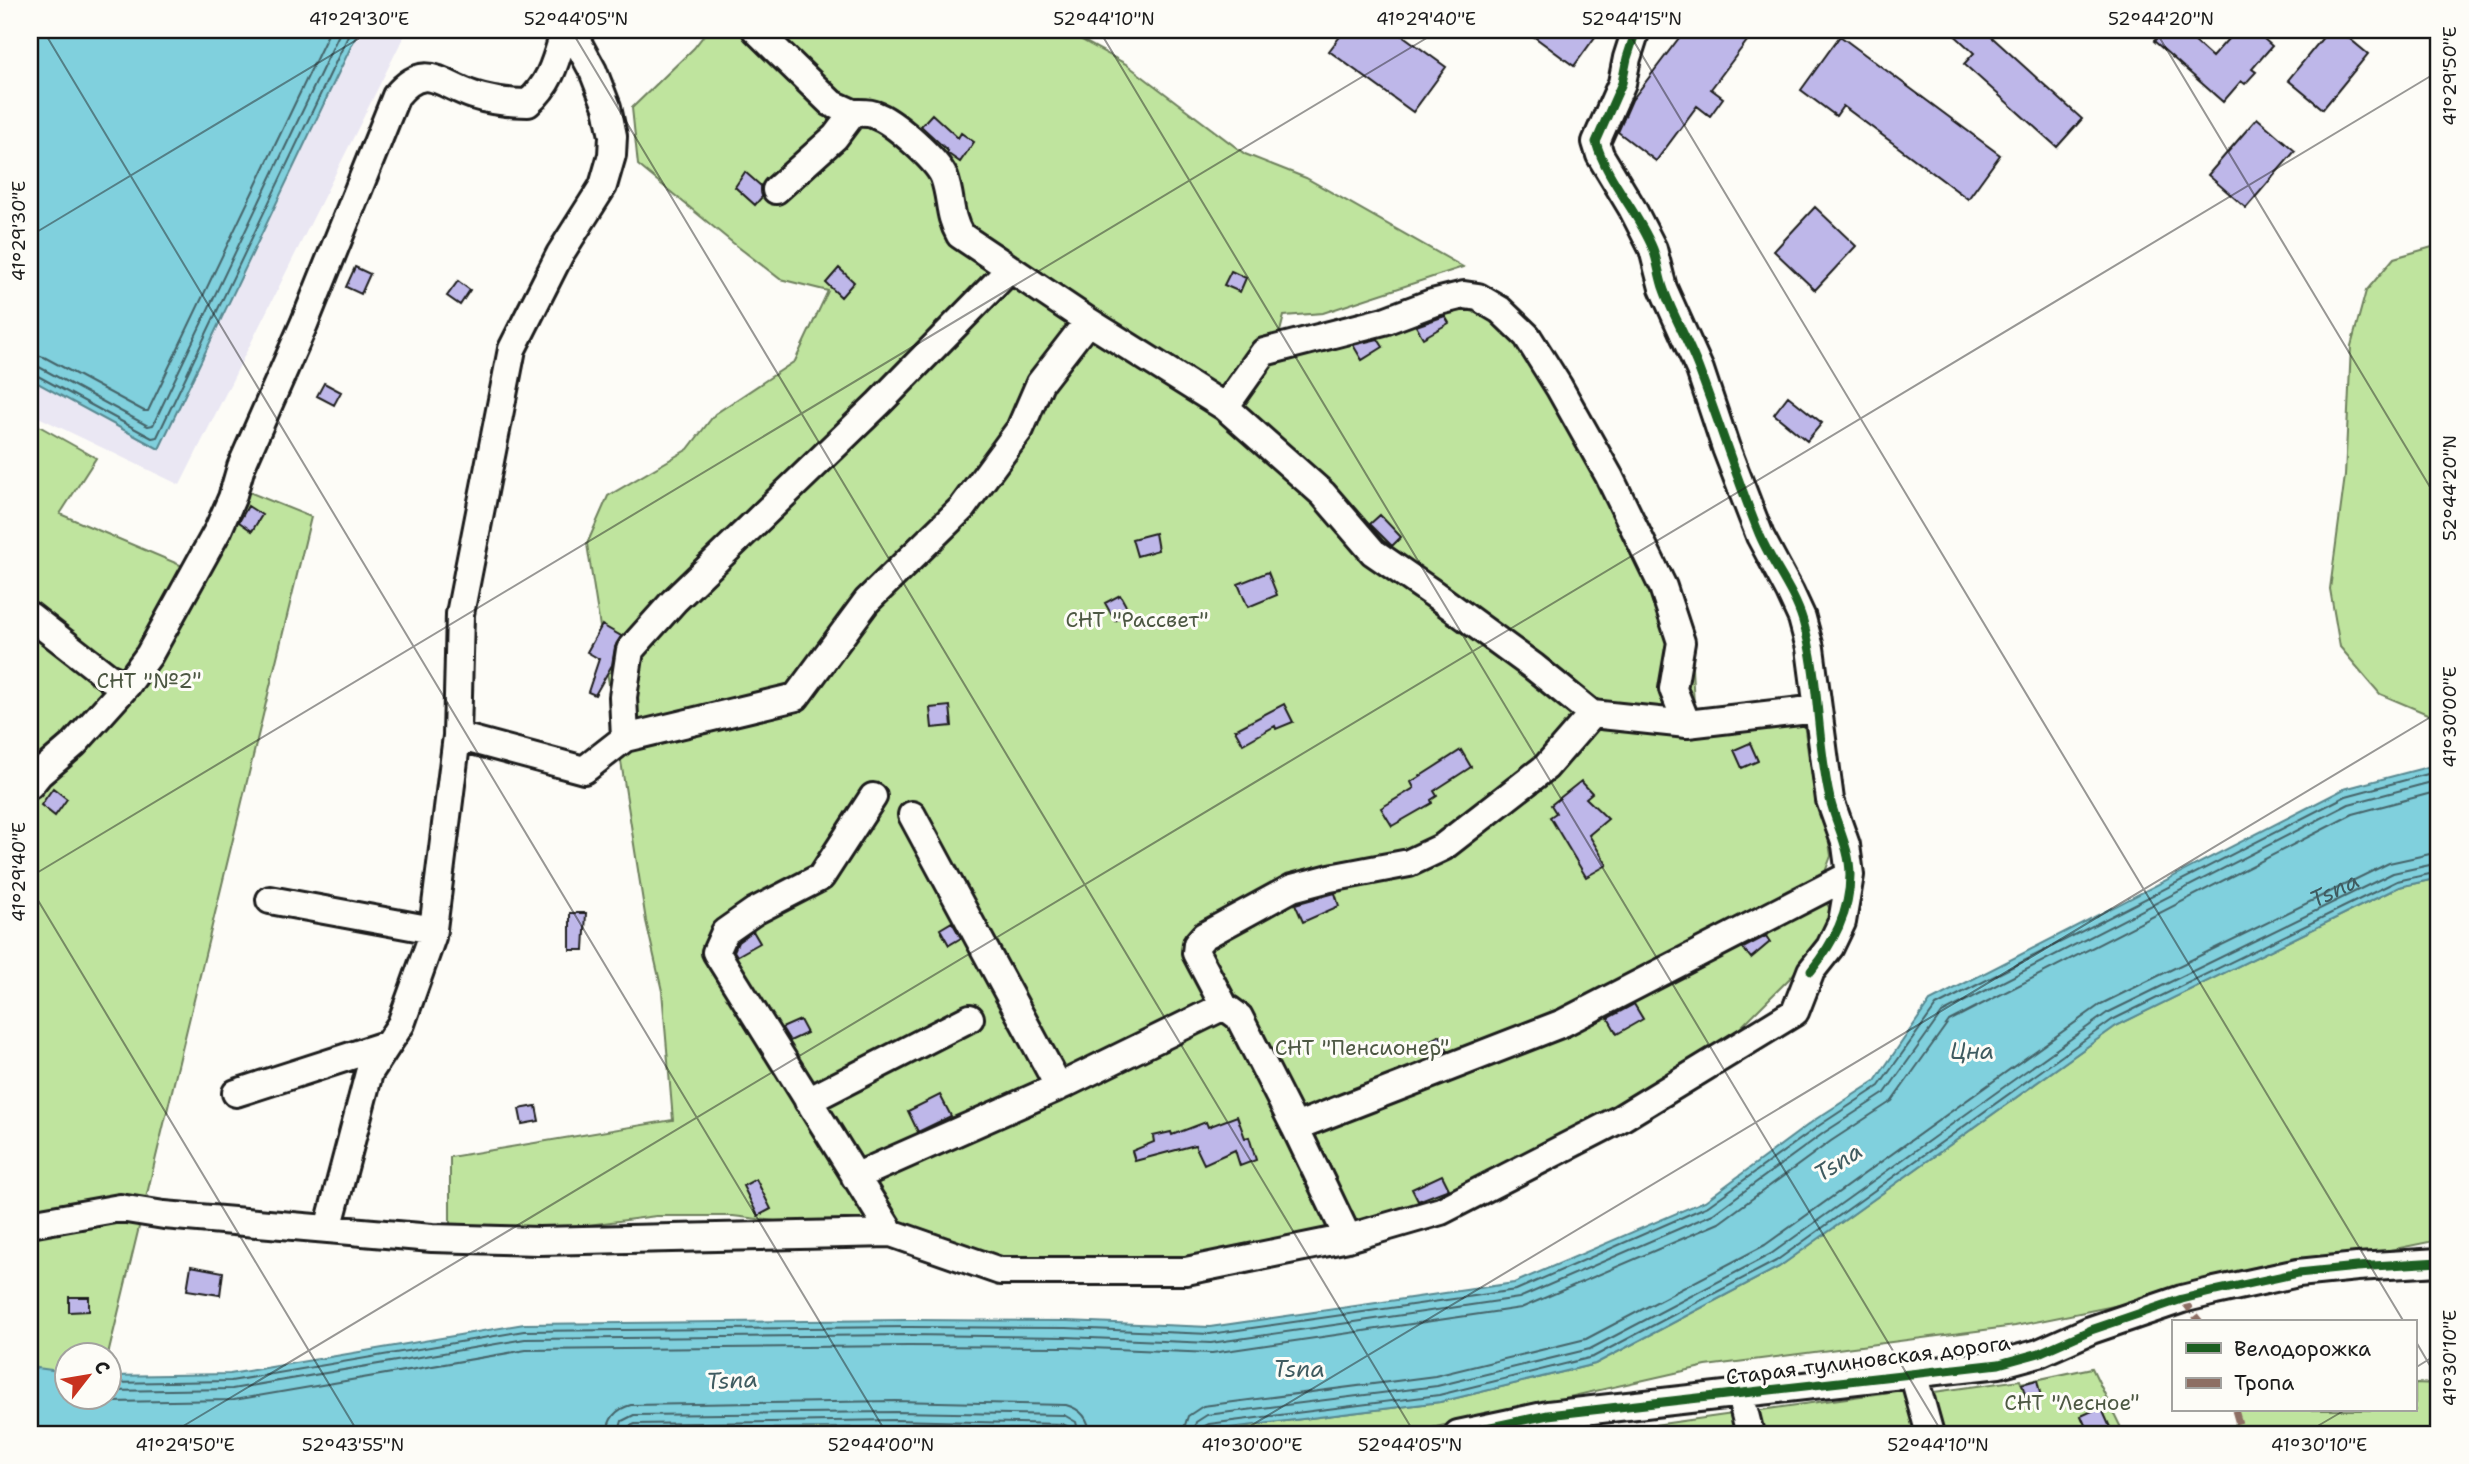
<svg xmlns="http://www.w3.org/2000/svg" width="2469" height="1464" font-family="'Shantell Sans',sans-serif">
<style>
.built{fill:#eae7f3}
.green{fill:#bfe49e;stroke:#6e805d;stroke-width:2;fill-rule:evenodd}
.water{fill:#80d0dd;stroke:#588890;stroke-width:2}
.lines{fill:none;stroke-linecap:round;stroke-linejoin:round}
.shore{stroke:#446469;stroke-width:2}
.building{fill:#beb7e9;stroke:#1c1c1c;stroke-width:2}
.minor-casing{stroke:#1c1c1c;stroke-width:32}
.minor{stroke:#fdfcf7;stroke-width:26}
.quiet{stroke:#8d6e63;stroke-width:7;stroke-dasharray:14 7;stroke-linecap:butt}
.cycleway-casing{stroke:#fdfcf7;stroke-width:13}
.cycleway{stroke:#1b5e20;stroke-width:9}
.ticks{fill:none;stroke:#1c1c1c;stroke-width:2;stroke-opacity:0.45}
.labels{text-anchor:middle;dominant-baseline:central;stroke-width:6;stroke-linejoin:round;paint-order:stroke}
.park-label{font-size:21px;fill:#4d5843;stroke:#fdfcf7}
.street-label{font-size:21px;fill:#1c1c1c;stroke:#fdfcf7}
.water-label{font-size:23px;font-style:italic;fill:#3f5b60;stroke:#fdfcf7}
.neatline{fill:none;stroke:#1c1c1c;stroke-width:2.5}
.ticks-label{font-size:18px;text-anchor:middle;fill:#1c1c1c}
</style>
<rect width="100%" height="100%" fill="#fdfcf7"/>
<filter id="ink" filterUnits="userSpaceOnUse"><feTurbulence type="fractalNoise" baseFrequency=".0143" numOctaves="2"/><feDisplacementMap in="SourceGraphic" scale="14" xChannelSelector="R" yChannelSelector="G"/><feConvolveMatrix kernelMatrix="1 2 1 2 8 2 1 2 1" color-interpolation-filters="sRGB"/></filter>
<g filter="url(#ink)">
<path class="built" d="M 30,30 L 407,30 L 180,485 L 30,413 Z"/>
<path class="green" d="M 708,30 L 1046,30 L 1071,34 L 1126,64 L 1245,154 L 1306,178 L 1463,267 L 1323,313 L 1284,316 L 1275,351 L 1439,306 L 1481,305 L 1534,361 L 1690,631 L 1695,724 L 1804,723 L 1809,759 L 1823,802 L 1831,856 L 1825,872 L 1814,883 L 1838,922 L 1790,978 L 1729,1039 L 1550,1146 L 1416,1208 L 1348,1222 L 1166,1272 L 1027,1268 L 883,1234 L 733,1216 L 656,1216 L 491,1238 L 450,1233 L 450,1157 L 673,1120 L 662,991 L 646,921 L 587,544 L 608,496 L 688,449 L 715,414 L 795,361 L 828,291 L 780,279 L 733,243 L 638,165 L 632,108 L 694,48 ZM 1572,747 L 1496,825 L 1416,873 L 1285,899 L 1421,853 Z
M 2439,245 L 2439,719 L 2380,694 L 2340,647 L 2330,589 L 2345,476 L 2351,346 L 2366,291 L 2394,258 Z
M 30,421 L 96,458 L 60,514 L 206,576 L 249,492 L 311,517 L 108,1355 L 66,1356 L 66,1374 L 30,1372 Z
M 2439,878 L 2439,1240 L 2015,1326 L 1706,1366 L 1405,1434 L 580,1434 L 602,1431 L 895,1427 L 1190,1433 L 1440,1402 L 1595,1364 L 1779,1267 L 2116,1026 L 2399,887 Z
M 2092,1368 L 2124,1434 L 1590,1434 L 1904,1390 L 1927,1393 L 2020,1380 L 2021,1383 Z
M 2415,1383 L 2439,1384 L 2439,1434 L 2232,1434 L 2236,1422 L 2236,1410 L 2415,1410 Z"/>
<path class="water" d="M 30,30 L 359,30 L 159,449 L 30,379 Z
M 2439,764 L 2439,878 L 2399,887 L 2116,1026 L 1779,1267 L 1595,1364 L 1440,1402 L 1190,1433 L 895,1427 L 602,1431 L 580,1434 L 30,1434 L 30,1367 L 66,1372 L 66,1398 L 108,1398 L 109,1376 L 230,1374 L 524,1324 L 909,1320 L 1067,1321 L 1210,1327 L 1514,1283 L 1705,1201 L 1816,1119 L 1875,1081 L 1930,1001 L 2344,789 Z"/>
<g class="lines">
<g class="shore">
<path d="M 30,354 L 44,357 L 144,411 L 148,411 L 330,30"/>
<path d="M 30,365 L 39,367 L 148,426 L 153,425 L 341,30"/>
<path d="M 30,374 L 36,375 L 152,438 L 157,437 L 351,30"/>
<path d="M 108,1383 L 231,1381 L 524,1331 L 909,1327 L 1066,1328 L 1210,1334 L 1516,1290 L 1708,1206 L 1820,1125 L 1879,1086 L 1936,1006 L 2346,796 L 2439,771"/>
<path d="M 108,1391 L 232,1389 L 525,1339 L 909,1335 L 1066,1337 L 1211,1343 L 1519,1298 L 1713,1214 L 1825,1132 L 1885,1093 L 1942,1013 L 2349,804 L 2439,780"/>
<path d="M 95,1398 L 109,1402 L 234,1400 L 526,1350 L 909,1346 L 1066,1347 L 1212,1353 L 1521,1308 L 1719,1223 L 1831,1141 L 1892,1101 L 1949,1021 L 2353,814 L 2439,791"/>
<path d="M 607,1434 C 608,1419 616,1409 631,1405 L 895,1401 L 1066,1405 C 1081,1409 1089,1419 1090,1434"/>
<path d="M 618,1434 L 622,1421 L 634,1415 L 895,1412 L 1064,1415 L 1076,1422 L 1079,1434"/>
<path d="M 626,1434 L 628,1427 L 635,1424 L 895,1420 L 1062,1424 L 1069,1427 L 1070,1434"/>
<path id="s1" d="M 1182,1434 L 1188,1416 L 1203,1406 L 1435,1376 L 1586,1339 L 1765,1245 L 2101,1004 L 2389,863 L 2439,852"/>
<path d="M 1193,1434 L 1196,1422 L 1207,1415 L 1437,1386 L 1590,1349 L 1771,1254 L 2107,1013 L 2393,873 L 2439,863"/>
<path d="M 1202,1434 L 1203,1427 L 1209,1424 L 1439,1395 L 1593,1357 L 1776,1261 L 2112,1020 L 2397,881 L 2439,872"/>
</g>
</g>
<path class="building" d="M 1345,30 L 1395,30 L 1446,67 L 1413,112 L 1329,51 Z
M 1525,30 L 1600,30 L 1574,66 Z
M 1685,30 L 1741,30 L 1750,37 L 1711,89 L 1723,98 L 1710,116 L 1697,106 L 1656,161 L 1618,132 L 1632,100 Z
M 1949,30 L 1984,30 L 2082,119 L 2057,147 L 1964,64 L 1974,53 Z
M 2165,30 L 2182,30 L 2212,57 L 2236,30 L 2254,30 L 2272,46 L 2252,69 L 2256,72 L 2245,84 L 2241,81 L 2223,102 L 2154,41 Z
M 2329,30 L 2339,30 L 2368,54 L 2323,109 L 2288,80 Z
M 1840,36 L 2000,155 L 1968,199 L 1843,106 L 1836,116 L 1801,90 Z
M 932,114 L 958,138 L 961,133 L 974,142 L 960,162 L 947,153 L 948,151 L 921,126 Z
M 2257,118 L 2295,151 L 2246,208 L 2208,175 Z
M 745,172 L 761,186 L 762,197 L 755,205 L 735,187 Z
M 1815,207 L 1856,246 L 1815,290 L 1774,251 Z
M 355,267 L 370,274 L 361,294 L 346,287 Z
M 839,268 L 854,282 L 841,297 L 826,283 Z
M 1231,271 L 1246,278 L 1240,292 L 1224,285 Z
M 458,281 L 470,290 L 460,305 L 447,296 Z
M 1445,316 L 1449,323 L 1423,338 L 1416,326 Z
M 1378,339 L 1383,347 L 1362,360 L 1353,345 Z
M 324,383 L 341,392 L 334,405 L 317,396 Z
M 1788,396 L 1822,423 L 1807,441 L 1774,414 Z
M 248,506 L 262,515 L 252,531 L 239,522 Z
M 1380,515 L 1401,537 L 1392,546 L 1370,524 Z
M 1155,533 L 1158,550 L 1137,556 L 1132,539 Z
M 1268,572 L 1277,595 L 1248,607 L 1238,584 Z
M 1120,595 L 1130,613 L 1115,621 L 1105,603 Z
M 602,625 L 621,636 L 615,647 L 612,665 L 595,695 L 588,692 L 599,659 L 587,652 Z
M 1284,704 L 1293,722 L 1276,729 L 1275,726 L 1243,744 L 1235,730 Z
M 950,706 L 952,726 L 932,728 L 930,708 Z
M 1750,743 L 1758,761 L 1742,768 L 1734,750 Z
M 1461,750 L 1471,767 L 1434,791 L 1437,796 L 1431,800 L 1432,803 L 1392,826 L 1381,808 L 1414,788 L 1411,782 Z
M 1581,781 L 1592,793 L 1586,798 L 1608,819 L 1589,835 L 1607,865 L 1586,877 L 1550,817 L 1556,813 L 1551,805 Z
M 53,788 L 67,799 L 55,816 L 41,805 Z
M 1335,893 L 1339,906 L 1303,922 L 1295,904 Z
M 570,913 L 586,913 L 584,950 L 570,950 Z
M 952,922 L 961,938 L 949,945 L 940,929 Z
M 753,931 L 760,943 L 737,956 L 734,951 L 738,942 Z
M 1766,936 L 1770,942 L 1751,958 L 1743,948 Z
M 1634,1004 L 1643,1019 L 1617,1034 L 1608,1018 Z
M 800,1020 L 807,1033 L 790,1041 L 782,1028 Z
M 1440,1035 L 1448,1051 L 1432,1057 L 1425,1043 Z
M 940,1095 L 951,1116 L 918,1132 L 908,1111 Z
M 536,1106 L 539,1121 L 522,1124 L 519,1109 Z
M 1237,1116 L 1245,1138 L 1249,1137 L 1256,1160 L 1240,1166 L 1235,1150 L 1204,1164 L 1195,1145 L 1135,1161 L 1132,1151 L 1154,1142 L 1153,1136 L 1171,1132 L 1172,1135 L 1206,1122 L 1208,1127 Z
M 1442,1175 L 1449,1189 L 1418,1201 L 1412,1189 Z
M 756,1179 L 771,1209 L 758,1216 L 743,1186 Z
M 191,1266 L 223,1272 L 220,1295 L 187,1290 Z
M 69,1297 L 89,1297 L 89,1311 L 69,1312 Z
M 2037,1380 L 2041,1397 L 2027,1401 L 2022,1384 Z
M 2101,1407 L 2113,1434 L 2089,1434 L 2081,1416 Z"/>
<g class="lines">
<defs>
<path id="minor" d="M 756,30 L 831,103 L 853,113
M 776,190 L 835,137 L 853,113 C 860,113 869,112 875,115 C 893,121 937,160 944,177 C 952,199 948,214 960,235 L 1088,321 L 1225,407 L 1323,494 L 1373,552 L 1434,594 L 1534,667 L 1592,714
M 1225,407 L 1264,352 L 1384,321 L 1432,303 L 1464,295 L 1478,297 L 1500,310 L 1527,336 L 1559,387 L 1609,476 L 1663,587 L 1681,642 L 1673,689 L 1687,724
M 30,616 L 108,677 L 127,685
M 457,736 L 584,770 L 625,738 L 796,697 L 867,601 L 962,508 L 1020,429 L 1040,383 L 1088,321
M 625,738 L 623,697 L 630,650 L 674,601 L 879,403 L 1010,269
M 30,785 L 39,774 L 74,744 L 127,685 L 149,655 L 218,530 L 232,498 L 241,467 L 304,324 L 396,96 C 425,61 440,84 473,95 C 491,101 509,103 528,103 C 552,82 556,59 565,30
M 873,797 L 821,877 L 755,911 L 725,932 L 716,952 L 891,1233 L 1000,1271 L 1186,1271 L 1348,1238 L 1441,1211 L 1618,1120 L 1795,1012 L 1811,971 L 1830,947 L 1842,922 L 1850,875 L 1846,845 L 1830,800 L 1810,648 L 1802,618 L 1790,592 L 1760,536 L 1726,448 L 1700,370 L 1663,288 L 1653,249 L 1632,208 L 1600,155 L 1596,142 L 1622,83 L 1627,58 L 1636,30
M 912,815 L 1059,1087
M 270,900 L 433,930
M 1224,1006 L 1196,953 L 1197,944 L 1204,936 L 1292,888 L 1330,878 L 1409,863 L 1443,847 L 1546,767 L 1592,714 L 1687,724 L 1818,709
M 236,1093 L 388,1044
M 808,1101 L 970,1018
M 1295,1127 L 1348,1238
M 855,1177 L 1067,1083 L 1224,1006 L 1239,1017 L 1295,1127 L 1563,1023 L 1850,875
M 30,1224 L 120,1208 L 164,1215 L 432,1238 L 539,1241 L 891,1233
M 328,1229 L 369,1073 L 401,1024 L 432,937 L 457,736 L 460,614 L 512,349 L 560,254 L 603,186 L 612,155 L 613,136 L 607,107 L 593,71 L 571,30
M 1913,1373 L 1930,1434
M 1740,1394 L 1750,1434
M 1458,1434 L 1548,1415 L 1999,1364 L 2039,1353 L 2091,1330 L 2182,1299 L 2215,1291 L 2298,1273 L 2357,1267 L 2439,1262"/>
</defs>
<use href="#minor" class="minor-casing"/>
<use href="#minor" class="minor"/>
<path class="quiet" d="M 2182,1299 L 2200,1322
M 2235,1410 L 2242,1434"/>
<defs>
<path id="cycleway" d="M 1636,30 L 1627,58 L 1622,83 L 1596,142 C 1607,181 1638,211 1653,249 C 1658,262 1659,277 1664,290 C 1674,318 1690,344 1700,372 C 1720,425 1737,479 1758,531 C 1770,562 1793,588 1803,621 C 1820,679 1816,740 1830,799 C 1836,825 1850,848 1850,875 C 1850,913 1833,943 1811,971
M 1458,1434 L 1548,1415 L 1999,1364 L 2039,1353 L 2091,1330 L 2182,1299 L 2215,1291 L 2298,1273 L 2357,1267 L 2439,1262"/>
</defs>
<use href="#cycleway" class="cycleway-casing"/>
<use href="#cycleway" class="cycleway"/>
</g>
</g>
<path class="ticks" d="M 43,30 L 887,1434M 571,30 L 1415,1434M 1099,30 L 1943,1434M 1627,30 L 2404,1322M 2155,30 L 2439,502M 30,236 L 373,30M 30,877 L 1440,30M 30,887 L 359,1434M 2415,1340 L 2439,1381M 2415,1368 L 2439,1353M 170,1434 L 2439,71M 1237,1434 L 2439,712M 2304,1434 L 2345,1410"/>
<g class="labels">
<g class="park-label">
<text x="1137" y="620">СНТ "Рассвет"</text>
<text x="149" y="681">СНТ "№2"</text>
<text x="1362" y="1048">СНТ "Пенсионер"</text>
<text x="2072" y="1403">СНТ "Лесное"</text>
</g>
<g class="street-label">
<text transform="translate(1868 1360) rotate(-7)">Старая тулиновская дорога</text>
</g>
<g class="water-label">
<text stroke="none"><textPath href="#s1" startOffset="1302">Tsna</textPath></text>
<text x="1972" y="1051">Цна</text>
<text transform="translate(1838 1162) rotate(-32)">Tsna</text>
<text x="1299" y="1369">Tsna</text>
<text transform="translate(732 1380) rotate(-3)">Tsna</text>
</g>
</g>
<rect width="2469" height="1464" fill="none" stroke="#fdfcf7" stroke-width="77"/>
<rect x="2172" y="1320" width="245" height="91" fill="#fdfcf7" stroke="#a3a29f" stroke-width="2"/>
<rect x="2186" y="1343" width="35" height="10" fill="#1b5e20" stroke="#a3a29f" stroke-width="2"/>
<text x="2234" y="1356" font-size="21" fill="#1c1c1c">Велодорожка</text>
<rect x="2186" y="1378" width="35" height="10" fill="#8d6e63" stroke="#a3a29f" stroke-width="2"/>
<text x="2234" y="1390" font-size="21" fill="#1c1c1c">Тропа</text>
<g transform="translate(88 1376) rotate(59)"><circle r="33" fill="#fdfcf7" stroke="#a3a29f" stroke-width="2"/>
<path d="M0-5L12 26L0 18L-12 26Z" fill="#c8321e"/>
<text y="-10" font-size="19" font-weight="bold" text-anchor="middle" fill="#1c1c1c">С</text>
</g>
<rect x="38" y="38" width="2392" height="1388" class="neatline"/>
<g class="ticks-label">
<text x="359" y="25">41°29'30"E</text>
<text x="576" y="25">52°44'05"N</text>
<text x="1104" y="25">52°44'10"N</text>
<text x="1426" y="25">41°29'40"E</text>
<text x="1632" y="25">52°44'15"N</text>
<text x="2161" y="25">52°44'20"N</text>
<text transform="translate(2450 76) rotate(-90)" y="6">41°29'50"E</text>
<text transform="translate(19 231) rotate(-90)" y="6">41°29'30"E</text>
<text transform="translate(2450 488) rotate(-90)" y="6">52°44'20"N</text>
<text transform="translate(2450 717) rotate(-90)" y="6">41°30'00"E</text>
<text transform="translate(19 872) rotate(-90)" y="6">41°29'40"E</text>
<text transform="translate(2450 1358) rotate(-90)" y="6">41°30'10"E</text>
<text x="185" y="1451">41°29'50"E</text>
<text x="353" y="1451">52°43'55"N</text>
<text x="881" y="1451">52°44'00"N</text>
<text x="1252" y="1451">41°30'00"E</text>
<text x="1410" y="1451">52°44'05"N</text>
<text x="1938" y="1451">52°44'10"N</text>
<text x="2319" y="1451">41°30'10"E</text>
</g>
</svg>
